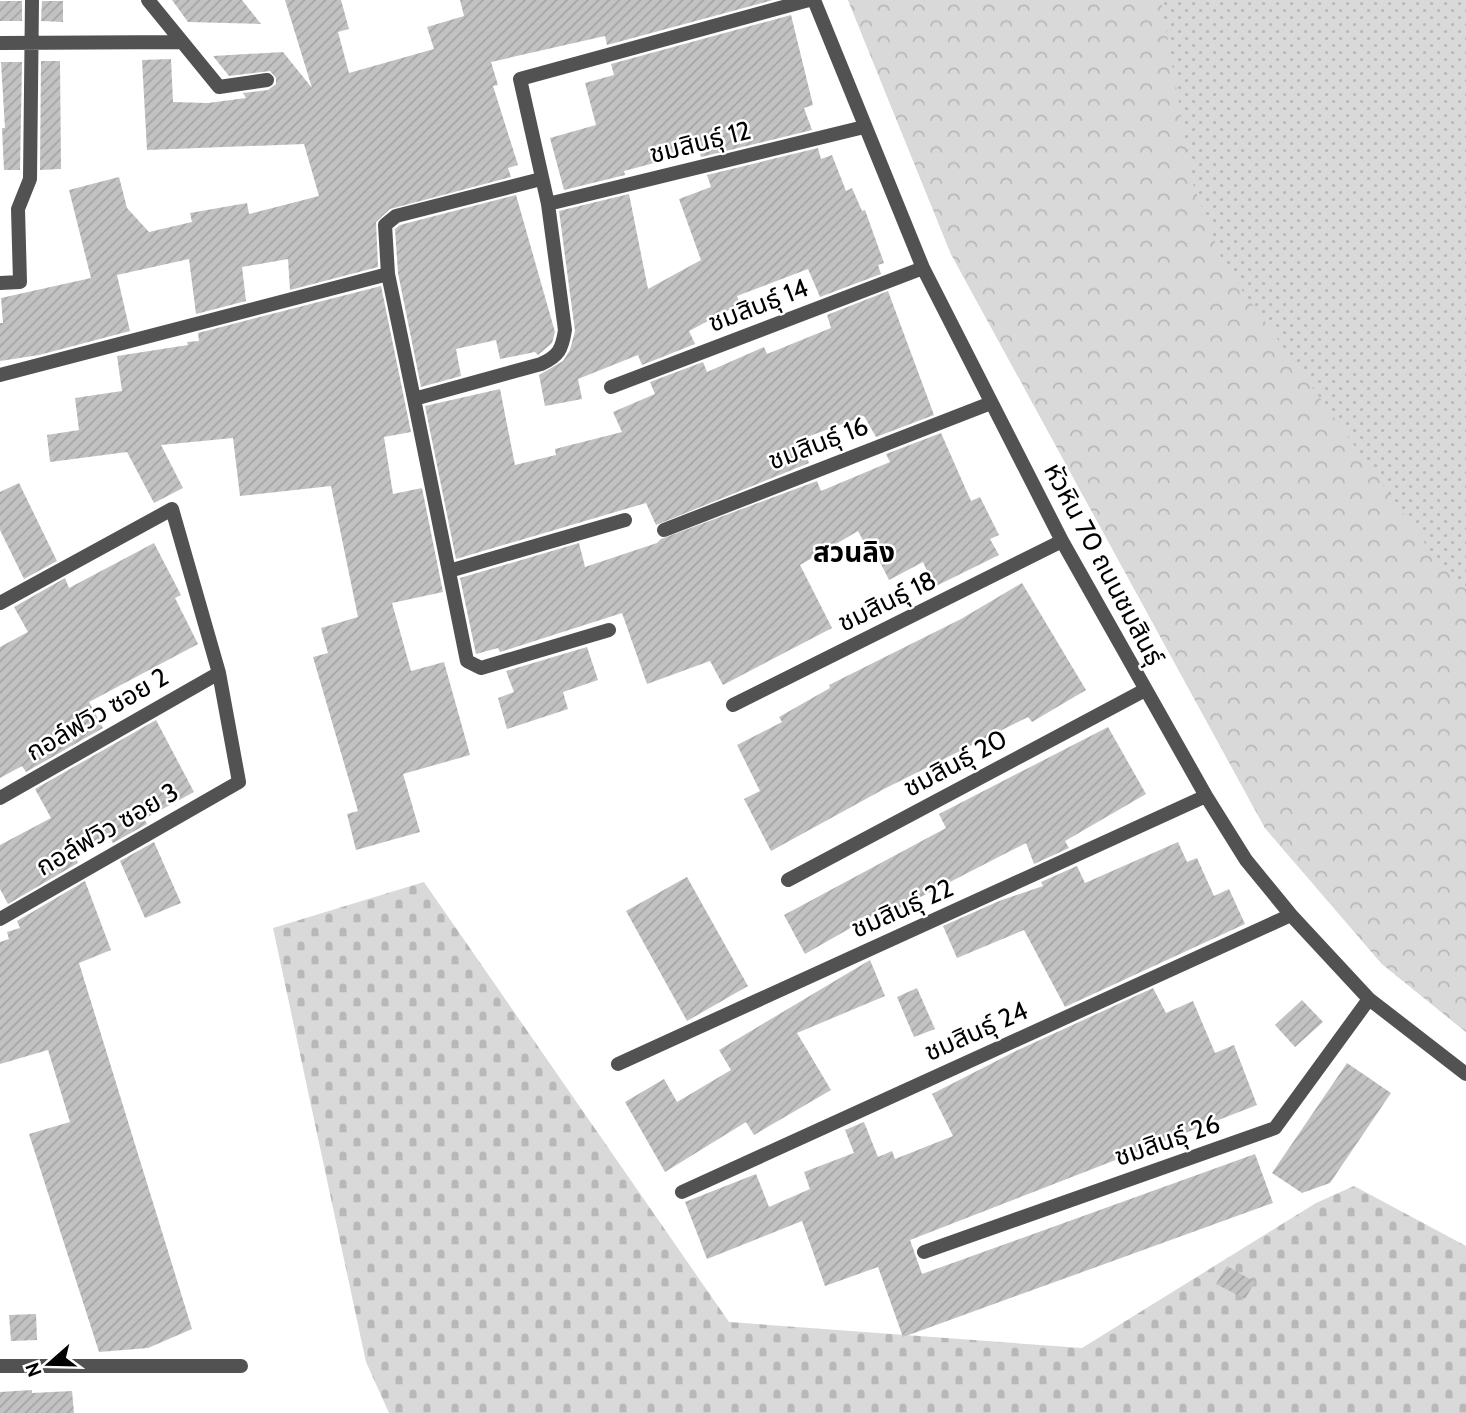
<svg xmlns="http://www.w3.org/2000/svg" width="1466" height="1413" font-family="Cabin,'Noto Sans Thai',sans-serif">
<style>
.grass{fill:url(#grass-dots)}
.forest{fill:url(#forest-crowns)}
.cemetery{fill:url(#cemetery-stones)}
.building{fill:url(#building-hatch)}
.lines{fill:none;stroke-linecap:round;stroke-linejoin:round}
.street{stroke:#525252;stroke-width:14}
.labels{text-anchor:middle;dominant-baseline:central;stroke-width:5;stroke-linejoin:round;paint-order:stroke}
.street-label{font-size:26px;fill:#000;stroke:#fff}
.neighbourhood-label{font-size:28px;font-weight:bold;fill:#000;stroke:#fff}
</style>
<defs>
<pattern id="grass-dots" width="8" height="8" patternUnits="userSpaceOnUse" patternTransform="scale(1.75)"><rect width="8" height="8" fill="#d9d9d9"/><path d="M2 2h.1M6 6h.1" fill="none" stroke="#b8b8b8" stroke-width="1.8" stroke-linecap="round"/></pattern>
<pattern id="forest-crowns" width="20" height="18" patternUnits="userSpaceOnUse" patternTransform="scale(1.75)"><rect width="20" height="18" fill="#d9d9d9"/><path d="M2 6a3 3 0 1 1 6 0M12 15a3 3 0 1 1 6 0" fill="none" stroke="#b8b8b8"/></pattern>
<pattern id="cemetery-stones" width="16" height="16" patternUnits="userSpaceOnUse" patternTransform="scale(1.75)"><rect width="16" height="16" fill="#d9d9d9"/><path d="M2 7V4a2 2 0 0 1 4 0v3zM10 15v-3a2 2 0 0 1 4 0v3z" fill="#b8b8b8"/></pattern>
<pattern id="building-hatch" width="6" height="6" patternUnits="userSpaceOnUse" patternTransform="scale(1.75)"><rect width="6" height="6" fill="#c2c2c2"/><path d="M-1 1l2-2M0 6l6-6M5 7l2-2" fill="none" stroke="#a5a5a5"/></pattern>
</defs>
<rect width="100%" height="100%" fill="#fff"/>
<path class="grass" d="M 848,0 L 1466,0 L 1466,1032 L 1382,964 L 1265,828 L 951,254 Z"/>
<path class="forest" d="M 848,0 L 1161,0 L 1193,184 L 1224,265 L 1431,552 L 1466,589 L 1466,1032 L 1382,964 L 1265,828 L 951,254 Z"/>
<path class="cemetery" d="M 424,882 L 729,1322 L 1082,1348 L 1316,1203 L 1354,1186 L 1466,1246 L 1466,1413 L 389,1413 L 366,1362 L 273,928 Z"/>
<path class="building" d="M 172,0 L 242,0 L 261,24 L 188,22 Z
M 285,0 L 341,0 L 349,29 L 338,32 L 349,73 L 434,49 L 427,27 L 464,16 L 460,0 L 773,0 L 607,45 L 605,36 L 491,62 L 498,85 L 493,86 L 518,165 L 508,168 L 511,177 L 390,209 L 376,222 L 378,267 L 290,290 L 288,259 L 242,267 L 246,301 L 196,314 L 189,259 L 117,275 L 130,331 L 39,355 L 0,361 L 0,323 L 3,323 L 1,298 L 91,278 L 69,190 L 119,177 L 127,208 L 149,232 L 192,222 L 190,213 L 247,203 L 249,214 L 319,196 L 304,144 L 147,150 L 142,60 L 171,59 L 173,102 L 208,103 L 246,98 L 243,93 L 268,90 L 276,84 L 276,78 L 270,71 L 229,76 L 213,56 L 283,52 L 312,88 Z
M 0,1 L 22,1 L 22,21 L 0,21 Z
M 42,1 L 63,1 L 63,22 L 41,21 Z
M 791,15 L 813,105 L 804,108 L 812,130 L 701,157 L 698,147 L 657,156 L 658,162 L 624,171 L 625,175 L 564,190 L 550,138 L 596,125 L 585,83 L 614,75 L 611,64 Z
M 41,61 L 60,61 L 61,169 L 40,170 Z
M 1,62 L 22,62 L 20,170 L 4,170 L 2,128 L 5,128 Z
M 818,148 L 821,159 L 832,155 L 846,191 L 852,188 L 862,211 L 865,210 L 884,263 L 878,265 L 881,274 L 820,297 L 808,269 L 737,296 L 740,304 L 689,331 L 695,344 L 642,365 L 638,355 L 578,379 L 582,399 L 545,406 L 539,375 L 563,361 L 570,350 L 575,331 L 559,211 L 629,194 L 648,289 L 701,260 L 679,199 L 711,187 L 707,175 Z
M 516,195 L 555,332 L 552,343 L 538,355 L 535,352 L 500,359 L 496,340 L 456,349 L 461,376 L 421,387 L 398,273 L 395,229 L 400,225 Z
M 381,286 L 411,432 L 384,437 L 393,494 L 422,488 L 443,592 L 392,603 L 411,671 L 444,662 L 470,755 L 403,774 L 420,832 L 356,850 L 347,814 L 358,811 L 313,657 L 328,653 L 321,628 L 358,617 L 331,486 L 240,496 L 233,438 L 161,445 L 183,488 L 154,503 L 127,452 L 50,462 L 47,435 L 79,430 L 75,398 L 122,391 L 117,356 L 188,345 L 187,342 L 199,341 L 198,333 Z
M 888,291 L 934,415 L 876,437 L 864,416 L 799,440 L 809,463 L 656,525 L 646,503 L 456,559 L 425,406 L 500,389 L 515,465 L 556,455 L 555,449 L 622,432 L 613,412 L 655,394 L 650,382 L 703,362 L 707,372 L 764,347 L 767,354 L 831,328 L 827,315 Z
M 941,433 L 971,501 L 980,497 L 999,535 L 990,539 L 999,555 L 934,587 L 923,562 L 889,580 L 878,558 L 873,559 L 858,531 L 800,565 L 832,628 L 723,685 L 710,661 L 647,684 L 622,613 L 500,652 L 498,648 L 476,654 L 460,578 L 579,543 L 585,567 L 657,543 L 661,539 L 817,481 L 821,491 L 890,462 L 886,454 Z
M 19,483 L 57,561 L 24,579 L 0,530 L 0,492 Z
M 154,543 L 181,595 L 175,598 L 198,644 L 89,702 L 103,728 L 26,772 L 22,766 L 0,778 L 0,647 L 28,632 L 14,607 L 65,578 L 69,588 Z
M 1022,583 L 1086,690 L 1032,722 L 1028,717 L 884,789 L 771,851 L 744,799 L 760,791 L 737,745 L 782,722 L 779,717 L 830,688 L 829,685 L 961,619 Z
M 587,647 L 598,680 L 563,692 L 568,709 L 507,729 L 498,698 L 514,692 L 506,671 Z
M 156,720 L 194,792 L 144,819 L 147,824 L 113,843 L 109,836 L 75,855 L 78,863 L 8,904 L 0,889 L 0,845 L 51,818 L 35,789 Z
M 1108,727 L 1146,794 L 1065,841 L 1069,848 L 1034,864 L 1026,843 L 878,919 L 875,914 L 805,954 L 784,915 L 946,828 L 939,814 Z
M 154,842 L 181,903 L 145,918 L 120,861 Z
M 1178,842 L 1187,862 L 1197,858 L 1214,896 L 1229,889 L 1245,924 L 1065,1007 L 1024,930 L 957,958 L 943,926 L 999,901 L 1043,886 L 1041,882 L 1077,866 L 1085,883 Z
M 687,877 L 748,986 L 687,1021 L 626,911 Z
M 85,881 L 111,950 L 79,963 L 192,1329 L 148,1348 L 99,1352 L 29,1134 L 70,1122 L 48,1050 L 0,1064 L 0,942 L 9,939 L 7,932 L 20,928 L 17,921 Z
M 870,960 L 885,996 L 797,1033 L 831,1090 L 754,1135 L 746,1122 L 665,1172 L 625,1102 L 664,1079 L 677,1102 L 731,1070 L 719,1050 Z
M 917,988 L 935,1029 L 914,1037 L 897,997 Z
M 1153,988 L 1166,1013 L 1193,1001 L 1215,1053 L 1234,1045 L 1257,1105 L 910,1240 L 922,1274 L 1255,1154 L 1273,1203 L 903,1337 L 878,1267 L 825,1286 L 802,1221 L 707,1259 L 685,1202 L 756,1174 L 769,1207 L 810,1189 L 804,1172 L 854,1153 L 845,1130 L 864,1122 L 878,1157 L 892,1151 L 895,1159 L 953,1136 L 932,1094 L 1016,1051 Z
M 1302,1000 L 1323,1022 L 1295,1047 L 1275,1025 Z
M 1347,1063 L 1391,1093 L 1330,1183 L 1302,1193 L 1272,1173 Z
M 1227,1266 L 1255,1282 L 1245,1299 L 1216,1284 Z
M 36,1314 L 37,1340 L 11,1341 L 9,1315 Z
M 32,1390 L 32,1393 L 72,1391 L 74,1413 L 0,1413 L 0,1392 Z"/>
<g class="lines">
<path class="street" d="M 148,0 L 219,87 L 267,80
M 814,0 L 923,268 L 1062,541 L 1206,796 L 1246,860 L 1291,915 L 1369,999 L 1466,1074
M 0,43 L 182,42
M 548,204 L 864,127
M 0,283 L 20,282 L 18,209 L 30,179 L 32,0
M 0,375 L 388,274
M 611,387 L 923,268
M 414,399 L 388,274 L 385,225 L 396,216 L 541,179
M 664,530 L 991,403
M 449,571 L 625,520
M 0,603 L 172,509 L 219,673 L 239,782 L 0,919
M 609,630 L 481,668 L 467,661 L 414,399 L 541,364 C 559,356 562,349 565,330 L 548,204 L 520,79 L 809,0
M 733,705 L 1062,541
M 0,798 L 219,673
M 788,880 L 1145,690
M 618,1064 L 1206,796
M 682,1192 L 1291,915
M 924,1252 L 1275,1128 L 1369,999
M 0,1366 L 241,1366"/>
</g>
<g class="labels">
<g class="street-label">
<text transform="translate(700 142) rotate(-14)">ชมสินธุ์ 12</text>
<text transform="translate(758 305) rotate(-21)">ชมสินธุ์ 14</text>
<text transform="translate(818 443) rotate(-21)">ชมสินธุ์ 16</text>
<text transform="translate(1104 564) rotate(62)">หัวหิน 70 ถนนชมสินธุ์</text>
<text transform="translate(887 601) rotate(-26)">ชมสินธุ์ 18</text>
<text transform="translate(97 714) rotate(-30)">กอล์ฟวิว ซอย 2</text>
<text transform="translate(955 763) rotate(-28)">ชมสินธุ์ 20</text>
<text transform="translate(107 829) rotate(-30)">กอล์ฟวิว ซอย 3</text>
<text transform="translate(902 908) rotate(-24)">ชมสินธุ์ 22</text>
<text transform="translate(976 1031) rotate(-24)">ชมสินธุ์ 24</text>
<text transform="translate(1167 1140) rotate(-19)">ชมสินธุ์ 26</text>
</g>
<g class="neighbourhood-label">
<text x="854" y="552">สวนลิง</text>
</g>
</g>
<g transform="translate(49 1364) rotate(250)" stroke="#ffffff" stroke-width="5" paint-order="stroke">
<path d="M0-5L12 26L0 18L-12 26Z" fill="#000000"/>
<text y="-10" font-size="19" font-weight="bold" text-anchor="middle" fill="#000000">N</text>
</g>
</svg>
